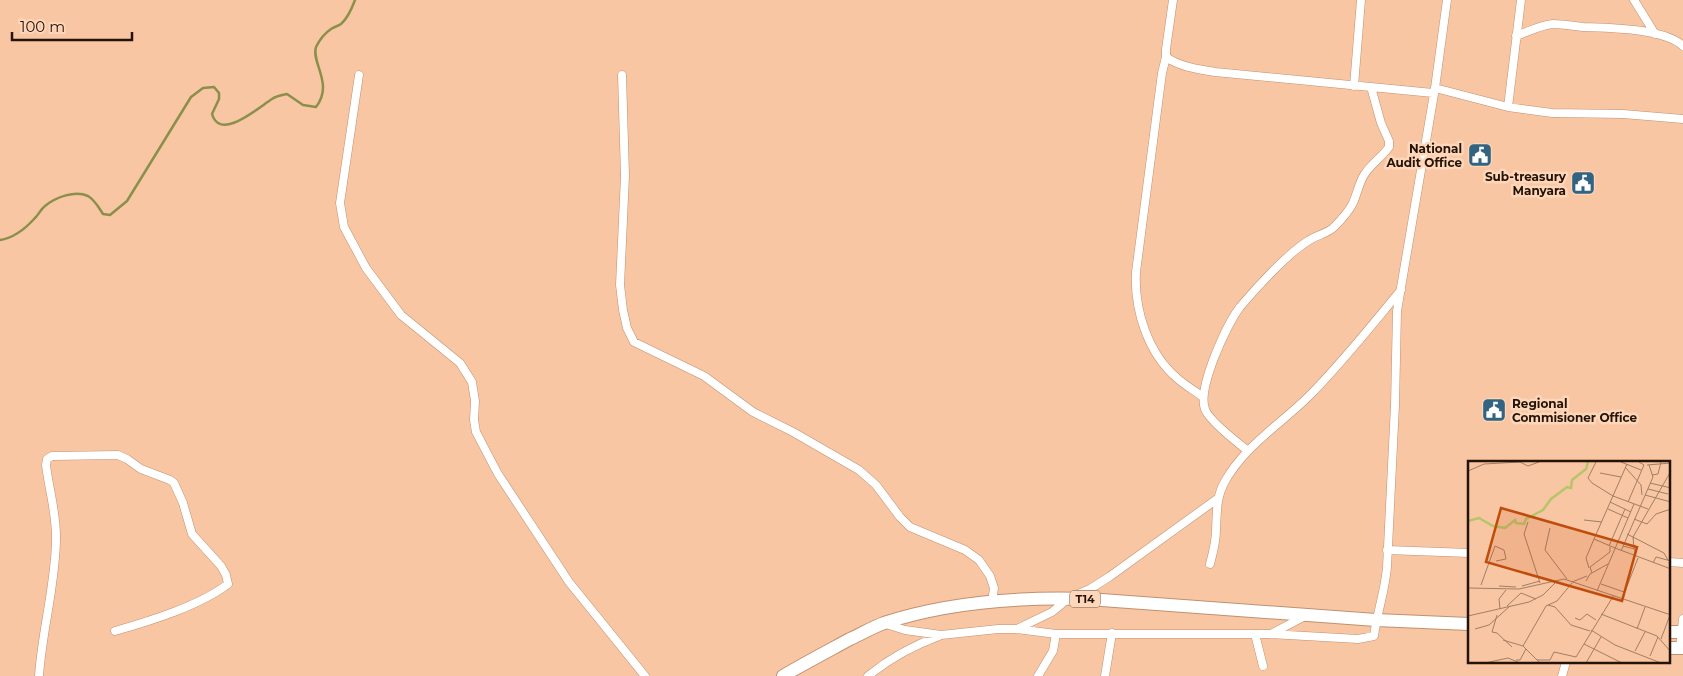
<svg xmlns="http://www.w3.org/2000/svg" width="1683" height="676" font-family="Montserrat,sans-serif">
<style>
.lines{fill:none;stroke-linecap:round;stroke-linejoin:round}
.stream{stroke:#8a904b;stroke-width:2.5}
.minor-casing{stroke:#c0916f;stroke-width:9}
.trunk-casing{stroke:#c0916f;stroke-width:14}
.minor{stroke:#fff;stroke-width:8}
.trunk{stroke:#fff;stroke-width:12}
.labels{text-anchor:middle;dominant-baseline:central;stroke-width:5;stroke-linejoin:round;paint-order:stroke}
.shield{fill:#fed6b9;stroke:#654e3c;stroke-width:1}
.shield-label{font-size:11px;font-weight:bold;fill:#241306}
.poi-label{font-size:12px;font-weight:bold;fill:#241306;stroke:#fed6b9;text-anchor:end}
.inset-river{fill:none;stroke:#b5c569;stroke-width:2.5}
.inset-road{fill:none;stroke:#a37e64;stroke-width:1}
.view{fill:#c14b0b;fill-opacity:0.15;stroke:#c14b0b;stroke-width:2.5}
.inset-edge{fill:none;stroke:#241306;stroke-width:2.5}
</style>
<rect width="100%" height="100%" fill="#f8c6a3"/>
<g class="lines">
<path class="stream" d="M 0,240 C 14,238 26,228 35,218 C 39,214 41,209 45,206 C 56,197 75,190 88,196 C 95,200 99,208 103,214 L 110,215 L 127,201 L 191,97 L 203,88 L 214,87 L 219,93 L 219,99 L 212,114 C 220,142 259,107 272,99 C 276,96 282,95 287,94 L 303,105 L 316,107 C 334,84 311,63 316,47 C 319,41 325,33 331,29 C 334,27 338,26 341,24 C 348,18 352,8 355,0"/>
<defs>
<path id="minor" d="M 1173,0 L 1166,49 L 1166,57 C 1180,67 1198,69 1215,72 L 1433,93
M 1634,0 L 1655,34
M 1516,36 C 1528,32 1540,25 1553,24 C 1563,24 1573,26 1583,27 C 1610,28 1663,28 1683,46
M 1166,57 L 1162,73 L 1136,272 C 1134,310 1148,354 1178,379 C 1186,386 1195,391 1203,397
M 359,75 L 340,203 L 344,227 L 366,268 L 401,315 L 460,363 L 472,382 L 475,401 L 474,420 L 476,432 L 498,474 L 569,582 L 645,676
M 622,75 L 625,176 L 620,285 L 623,310 L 627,328 L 634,342 L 704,376 L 753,412 L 793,432 L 859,470 L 876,485 L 900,517 L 910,527 L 965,550 L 979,560 L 990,576 L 994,588 L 992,602
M 1354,86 L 1361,0
M 1435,88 L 1508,107 L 1552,113 L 1623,114 L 1683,119
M 1508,107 L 1521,0
M 1248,451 C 1238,443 1208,420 1205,409 C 1197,388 1227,324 1240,307 C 1256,288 1287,254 1308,241 C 1316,235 1327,234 1334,227 C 1341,220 1349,211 1353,203 C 1357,194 1359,183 1364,175 C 1371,164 1382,157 1389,147 L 1389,141 L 1381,123 L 1371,87
M 1387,550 L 1469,553
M 1669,562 L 1683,563
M 1210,564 C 1213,553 1216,542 1216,530 C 1217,513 1216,498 1224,483 C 1244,446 1281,424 1309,396 C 1342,363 1371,326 1401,290
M 886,624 L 905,630 L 941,635 L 998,629 L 1017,629 L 1056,634 L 1270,634 L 1358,639 L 1374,636 C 1377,613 1385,591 1387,567 L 1395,405 L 1397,311 L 1435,88 L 1447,0
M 1017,629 L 1052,612 L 1069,598 L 1090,589 L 1109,577 L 1217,499
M 1255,634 L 1263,666
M 1271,634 L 1305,616
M 1680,649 L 1683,619
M 39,676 C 42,631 55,587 56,541 C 57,515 49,490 46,465 L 47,459 L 52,456 L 118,455 L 127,459 L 141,469 L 170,480 L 174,483 L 183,503 L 192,534 L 221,566 L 226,575 L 228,584 C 199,606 150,621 115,631
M 868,676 C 890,658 912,646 939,636
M 1038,676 L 1053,651 L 1056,634
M 1105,676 L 1112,633
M 1562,676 L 1566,662"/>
<path id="trunk" d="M 1669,632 L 1683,632
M 1669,648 L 1683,648
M 783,676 C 805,663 828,651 850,639 C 861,634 873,627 884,623 C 948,602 1021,597 1088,599 L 1376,620 L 1469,624"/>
</defs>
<use href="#minor" class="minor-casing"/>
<use href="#trunk" class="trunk-casing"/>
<use href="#minor" class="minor"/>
<use href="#trunk" class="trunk"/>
</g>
<defs>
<symbol id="civic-square" viewBox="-11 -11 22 22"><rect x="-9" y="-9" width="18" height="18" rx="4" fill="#326481" stroke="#fed6b9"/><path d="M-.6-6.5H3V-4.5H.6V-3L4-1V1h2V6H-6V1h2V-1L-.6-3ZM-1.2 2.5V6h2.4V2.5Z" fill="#fff"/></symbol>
</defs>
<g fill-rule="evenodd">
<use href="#civic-square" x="1466" y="141" width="28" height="28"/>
<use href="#civic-square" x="1569" y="169" width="28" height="28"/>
<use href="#civic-square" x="1480" y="396" width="28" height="28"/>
</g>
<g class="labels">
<rect class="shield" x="1070" y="590.5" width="30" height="17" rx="4"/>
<g class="shield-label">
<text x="1085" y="599">T14</text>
</g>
<g class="poi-label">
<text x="1462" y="148">National<tspan x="1462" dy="14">Audit Office</tspan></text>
<text x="1566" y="176">Sub-treasury<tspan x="1566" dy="14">Manyara</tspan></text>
<text x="1512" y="403" text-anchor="start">Regional<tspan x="1512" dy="14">Commisioner Office</tspan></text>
</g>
</g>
<g transform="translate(1468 461)">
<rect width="202" height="202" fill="#f8c6a3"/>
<path class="inset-river" d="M 0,60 L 11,57 L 25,65 L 37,67 L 47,59 L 48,62 L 56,63 L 58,58 L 75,49 L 83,38 L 99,26 L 103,27 L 104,19 L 118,8 L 120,1"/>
<path class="inset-road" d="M 128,1 L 120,17 L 124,22 L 145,35 L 180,48M 153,1 L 173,9M 179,4 L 203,2M 157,6 L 173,24 L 174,34M 0,10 L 16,3 L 52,1 L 60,5 L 71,1M 132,12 L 153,16M 184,14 L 190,13 L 193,1M 182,22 L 203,27M 180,28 L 200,33M 177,34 L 203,41M 142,41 L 163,51M 160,41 L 176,4 L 171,1M 140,48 L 160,57M 166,58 L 179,63 L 188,53 L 203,48M 116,59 L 134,61M 60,61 L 56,73 L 72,122M 82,67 L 77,89 L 99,118M 159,73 L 196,92 L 200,99M 141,85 L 157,48M 155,85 L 167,88 L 167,93M 147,87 L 126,78 L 159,3M 147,87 L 203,108M 166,88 L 165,76 L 203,10M 153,90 L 185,16 L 181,4M 185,102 L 188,96 L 203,100M 121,107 L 118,97 L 126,78M 124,112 L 122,106 L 142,91 L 142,86M 118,120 L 122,113 L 140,103M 104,121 L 119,115M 133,123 L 156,131M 13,124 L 27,85 L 36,89 L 38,98 L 28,100M 31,125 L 48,126M 54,125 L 72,120M 0,127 L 51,128 L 96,118 L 203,154M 129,130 L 166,43M 154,138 L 170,97M 80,144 L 87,146 L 103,164 L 122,170M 39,145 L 53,132 L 68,138M 32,148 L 31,138 L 38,129M 133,153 L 189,175 L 203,191M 29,154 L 24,171 L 29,172 L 44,186M 0,155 L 61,141 L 75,134 L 87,122M 107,157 L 112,159 L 119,153 L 128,159M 7,168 L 21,164 L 42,145M 169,168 L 177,146M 123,169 L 147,184 L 193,202M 193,178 L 202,154M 35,179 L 55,185 L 72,202M 116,183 L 154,202M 55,185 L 78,145 L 89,140 L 104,122M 167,190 L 177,171M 182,195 L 190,176M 48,199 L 52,199 L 58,188M 69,199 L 82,199 L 86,191 L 108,196 L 146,134M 17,202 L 40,197 L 52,202M 118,202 L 133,176"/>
<path class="view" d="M 33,47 L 169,86 L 154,140 L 18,101 Z"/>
<rect width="202" height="202" class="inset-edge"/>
</g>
<path d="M12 32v8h120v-8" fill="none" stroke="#241306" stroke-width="2.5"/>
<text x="20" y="32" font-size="15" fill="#241306" stroke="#fed6b9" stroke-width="4" paint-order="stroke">100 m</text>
</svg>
